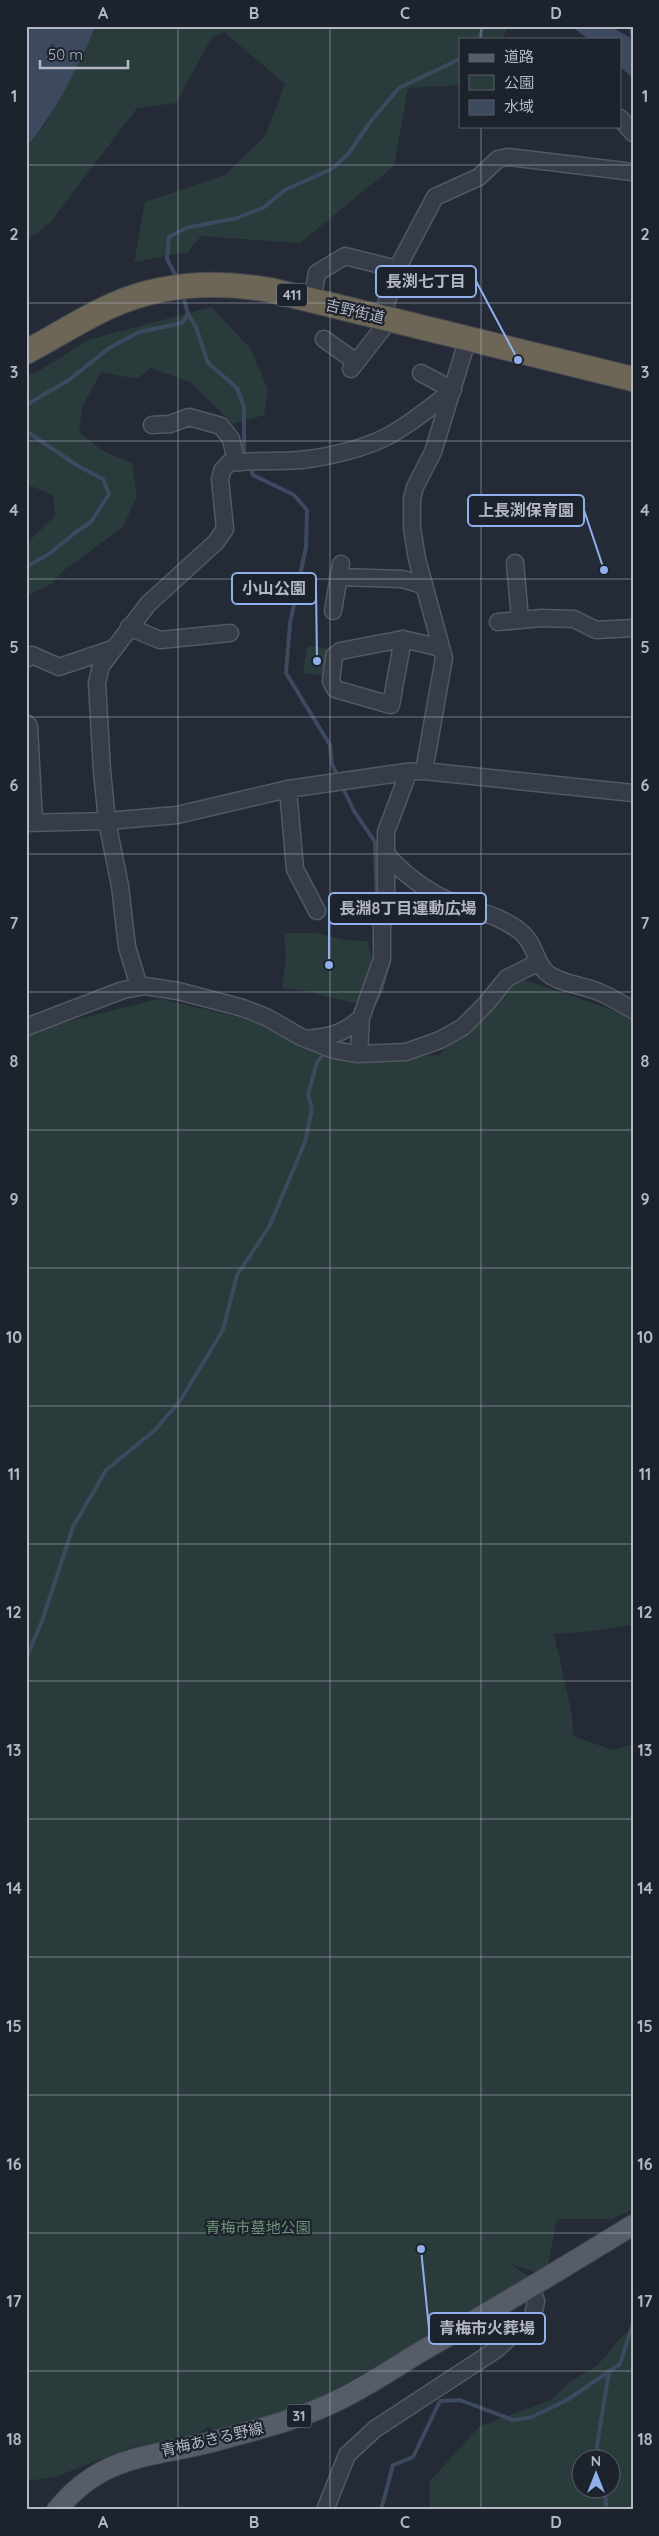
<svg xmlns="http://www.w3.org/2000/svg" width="659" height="2536" font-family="Quicksand,'Noto Sans JP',sans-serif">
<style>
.green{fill:#2a3b3c;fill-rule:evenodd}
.water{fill:#3c495e}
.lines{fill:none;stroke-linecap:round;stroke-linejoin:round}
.stream{stroke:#3c495e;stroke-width:4}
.minor-casing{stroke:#535862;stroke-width:19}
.major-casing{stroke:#414751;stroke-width:22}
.highway-casing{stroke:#434852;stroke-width:26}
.minor{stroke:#373d48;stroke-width:16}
.major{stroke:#565c68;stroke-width:20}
.highway{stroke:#6d6555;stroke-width:24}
.grid{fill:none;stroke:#b3b8c4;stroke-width:1;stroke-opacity:0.55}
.labels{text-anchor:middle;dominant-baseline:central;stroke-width:4.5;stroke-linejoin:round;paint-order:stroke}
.shield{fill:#1d232c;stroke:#868b96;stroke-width:1}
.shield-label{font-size:14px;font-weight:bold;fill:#b3b8c4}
.street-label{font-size:15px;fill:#b3b8c4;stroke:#1d232c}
.park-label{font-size:15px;fill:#6c9277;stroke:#1d232c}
.leader{fill:none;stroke:#91afeb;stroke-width:2}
.callout-dot{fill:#91afeb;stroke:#1d232c;stroke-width:2}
.callout{fill:#1d232c;stroke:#91afeb;stroke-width:2}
.callout-label{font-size:16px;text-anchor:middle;font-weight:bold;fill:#b3b8c4}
.neatline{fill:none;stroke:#b3b8c4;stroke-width:2}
.grid-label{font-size:16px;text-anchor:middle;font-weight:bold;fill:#b3b8c4}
</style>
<rect width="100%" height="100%" fill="#242b37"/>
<path class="green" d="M 96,26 L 509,26 L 502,39 L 460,39 L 460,85 L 408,88 L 394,166 L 300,243 L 201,236 L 188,252 L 134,262 L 145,202 L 225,175 L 265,136 L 285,84 L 224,32 L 212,37 L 176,103 L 137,108 L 51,222 L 26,241 L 26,148 L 44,126 L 78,65 Z
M 211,307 L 251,349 L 268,390 L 264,415 L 233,424 L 190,382 L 151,368 L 137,379 L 101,372 L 82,407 L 79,432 L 103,451 L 132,463 L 137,496 L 123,527 L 64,570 L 51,584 L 26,596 L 26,544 L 55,516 L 53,495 L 26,484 L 26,375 L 37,372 L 88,340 Z
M 307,646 L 331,649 L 328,676 L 303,673 Z
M 284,933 L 316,933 L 344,940 L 368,941 L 374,972 L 361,1005 L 310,992 L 282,988 L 286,958 Z
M 516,977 L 633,1017 L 633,1632 L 630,1625 L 594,1631 L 554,1634 L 572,1714 L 573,1736 L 613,1750 L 633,1744 L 633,2209 L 613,2219 L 557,2219 L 548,2265 L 539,2273 L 510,2264 L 534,2280 L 328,2393 L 328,2400 L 218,2433 L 208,2427 L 194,2436 L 132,2447 L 55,2477 L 26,2481 L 26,1032 L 159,999 L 252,1020 L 299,1046 L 358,1060 L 439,1055 Z
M 633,2328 L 633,2510 L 430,2510 L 429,2482 L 480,2426 L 551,2400 L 570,2382 L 598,2365 L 621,2337 ZM 582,2458 L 612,2458 L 612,2488 L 582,2488 Z"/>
<path class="water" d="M 26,26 L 96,26 C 77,69 56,112 26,148 Z
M 571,26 L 609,26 L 631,38 L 628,26 L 633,26 L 633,78 L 620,67 L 620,39 L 588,39 Z"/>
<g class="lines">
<path class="stream" d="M 479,39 L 483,26
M 178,280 L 167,259 L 169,237 L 186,228 L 237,218 L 263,208 L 285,190 L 332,169 L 348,154 L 371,121 L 399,88 L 460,59
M 188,314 L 196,327 L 208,363 L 237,388 L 244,407 L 244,451 L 247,457
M 26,405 L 69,380 L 109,348 L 139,332 L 182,323 L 188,314 L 183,296
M 26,429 L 29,433 L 78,466 L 103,479 L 109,494 L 91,522 L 76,532 L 49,554 L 26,567
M 250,466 L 253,475 L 294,495 L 307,510 L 306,547 L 290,623 L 286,673 L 330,745 L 332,764 L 338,777
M 342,786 L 354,811 L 375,842 L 377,902
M 366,1021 L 381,990 L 389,961
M 26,1659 L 42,1621 L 73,1527 L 106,1470 L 155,1430 L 180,1401 L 223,1330 L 237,1275 L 269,1227 L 305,1142 L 312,1109 L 308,1095 L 317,1062 L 327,1051
M 599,2458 L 597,2446 L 609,2371
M 604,2488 L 607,2510
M 381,2510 L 393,2465 L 413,2457 L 440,2401 L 460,2400 L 513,2420 L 532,2417 L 567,2400 L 620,2364 L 633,2323"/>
<defs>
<path id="minor" d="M 620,118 L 633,133
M 312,300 L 317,273 L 345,256 L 397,269
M 382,317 L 397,269 L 435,197 L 479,177 L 498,159 L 508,157 L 633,172
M 324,339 L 356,362
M 351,369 L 390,319
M 152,425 L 170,424 L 189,417 L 221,426 L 231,439 L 236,462
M 515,563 L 520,619
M 338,577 L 402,579 L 423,585
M 333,611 L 341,564
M 498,622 L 542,618 L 574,619 L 596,630 L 633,628
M 129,627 L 160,640 L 230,633
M 403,639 L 391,705 L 335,689 L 331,681 L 334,656 L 340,651 L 403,639 L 441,648
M 26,659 L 32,655 L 59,667 L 112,649
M 26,723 L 29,726 L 34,822
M 424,771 L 444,658 L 417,559 L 412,528 L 412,499 L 415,487 L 433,452 L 468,338
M 288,789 L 295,869 L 317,911
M 26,823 L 107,821 L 177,815 L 288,789 L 406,772 L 424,771 L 633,793
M 385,852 C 401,873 429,893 454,903 C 476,911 498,915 517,929 C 536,942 533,959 546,972 C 559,984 584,985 599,992 C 611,997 622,1004 633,1010
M 139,986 L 127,947 L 120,886 L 107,821 L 102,771 L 97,683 L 101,666 L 148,604 L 216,542 L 225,529 L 220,479 L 222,471 L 229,463 C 256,459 283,463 309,459 C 336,455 366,448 390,435 C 412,423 433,405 453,390 L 421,373
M 26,1027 L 123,990 L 145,986 L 178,991 L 243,1008 L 266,1017 L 301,1037 L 334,1050 L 356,1054 L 406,1052 L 440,1040 L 463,1027 L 485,1005 L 507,978 L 539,962
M 306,1039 C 332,1036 341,1035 361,1018
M 359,1054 L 361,1018 L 382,959 L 382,917 L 386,892 L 386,832 L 406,779 L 406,772
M 325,2510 L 347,2455 L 375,2429 L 497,2349 L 533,2316 L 536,2301 L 531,2288"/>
<path id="major" d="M 57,2510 C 103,2453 151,2458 215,2441 C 254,2430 294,2421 330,2404 C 362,2390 392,2369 422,2351 C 493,2310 563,2268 633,2225"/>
<path id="highway" d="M 26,352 C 55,337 83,318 113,305 C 163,283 218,281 270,290 L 633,379"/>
</defs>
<use href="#minor" class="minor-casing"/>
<use href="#major" class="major-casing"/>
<use href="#highway" class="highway-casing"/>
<use href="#minor" class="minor"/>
<use href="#major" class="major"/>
<use href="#highway" class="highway"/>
</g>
<path class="grid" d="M 178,26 L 178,2510M 330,26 L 330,2510M 481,26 L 481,39M 481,126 L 481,2510M 26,165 L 633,165M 26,303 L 633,303M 26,441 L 633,441M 26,579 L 633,579M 26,717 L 633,717M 26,854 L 633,854M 26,992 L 633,992M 26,1130 L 633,1130M 26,1268 L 633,1268M 26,1406 L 633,1406M 26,1544 L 633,1544M 26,1681 L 633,1681M 26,1819 L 633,1819M 26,1957 L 633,1957M 26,2095 L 633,2095M 26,2233 L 633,2233M 26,2371 L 633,2371"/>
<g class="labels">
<g class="shield">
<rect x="277" y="283.5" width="30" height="23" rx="4"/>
<rect x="286.5" y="2404.5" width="25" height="23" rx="4"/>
</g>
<g class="shield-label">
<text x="292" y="295">411</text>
<text x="299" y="2416">31</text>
</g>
<g class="street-label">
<text transform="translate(355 311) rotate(13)">吉野街道</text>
<text transform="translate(212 2439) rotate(-13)">青梅あきる野線</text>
</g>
<g class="park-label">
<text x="258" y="2227">青梅市墓地公園</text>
</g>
</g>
<path class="leader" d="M518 360L476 281M604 570L584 510M317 661L316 589M329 965L329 909M421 2249L429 2329"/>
<g class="callout-dot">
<circle cx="518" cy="360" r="5"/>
<circle cx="604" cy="570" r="5"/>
<circle cx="317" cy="661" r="5"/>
<circle cx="329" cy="965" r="5"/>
<circle cx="421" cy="2249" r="5"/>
</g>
<g class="callout">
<rect x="376" y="266" width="100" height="31" rx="5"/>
<rect x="468" y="495" width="116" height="31" rx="5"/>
<rect x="232" y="573" width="84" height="31" rx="5"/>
<rect x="329" y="893" width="157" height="31" rx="5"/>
<rect x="429" y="2313" width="116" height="31" rx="5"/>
</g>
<g class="callout-label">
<text x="426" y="287">長渕七丁目</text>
<text x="526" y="516">上長渕保育園</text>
<text x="274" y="594">小山公園</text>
<text x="408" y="914">長淵8丁目運動広場</text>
<text x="487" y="2334">青梅市火葬場</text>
</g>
<rect width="659" height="2536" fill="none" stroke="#1d232c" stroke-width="55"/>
<rect x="459" y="38" width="162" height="90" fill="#1d232c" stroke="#595f69"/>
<rect x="469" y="54" width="25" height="8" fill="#565c68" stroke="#595f69"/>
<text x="504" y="62" font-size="15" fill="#b3b8c4">道路</text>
<rect x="469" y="75" width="25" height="15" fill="#2a3b3c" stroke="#595f69"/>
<text x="504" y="88" font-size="15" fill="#b3b8c4">公園</text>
<rect x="469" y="100" width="25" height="15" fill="#3c495e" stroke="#595f69"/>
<text x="504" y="112" font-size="15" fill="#b3b8c4">水域</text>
<g transform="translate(596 2474)"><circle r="24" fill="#1d232c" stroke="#595f69"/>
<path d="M0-4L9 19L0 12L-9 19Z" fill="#91afeb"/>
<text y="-8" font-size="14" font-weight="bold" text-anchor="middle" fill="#b3b8c4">N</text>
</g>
<path d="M40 60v8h88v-8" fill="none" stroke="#b3b8c4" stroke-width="2.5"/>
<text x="48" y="60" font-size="15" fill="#b3b8c4" stroke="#1d232c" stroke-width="4" paint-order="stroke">50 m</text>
<rect x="28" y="28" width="604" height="2480" class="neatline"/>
<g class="grid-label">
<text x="103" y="19">A</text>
<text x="254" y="19">B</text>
<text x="405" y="19">C</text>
<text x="556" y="19">D</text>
<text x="14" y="102">1</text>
<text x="645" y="102">1</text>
<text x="14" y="240">2</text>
<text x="645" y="240">2</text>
<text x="14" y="378">3</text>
<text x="645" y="378">3</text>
<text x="14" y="516">4</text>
<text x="645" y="516">4</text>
<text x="14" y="653">5</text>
<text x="645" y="653">5</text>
<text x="14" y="791">6</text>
<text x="645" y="791">6</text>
<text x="14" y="929">7</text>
<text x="645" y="929">7</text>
<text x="14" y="1067">8</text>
<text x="645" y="1067">8</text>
<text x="14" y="1205">9</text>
<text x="645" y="1205">9</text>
<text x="14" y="1343">10</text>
<text x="645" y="1343">10</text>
<text x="14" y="1480">11</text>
<text x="645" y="1480">11</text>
<text x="14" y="1618">12</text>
<text x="645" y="1618">12</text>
<text x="14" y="1756">13</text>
<text x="645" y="1756">13</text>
<text x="14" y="1894">14</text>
<text x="645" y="1894">14</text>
<text x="14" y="2032">15</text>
<text x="645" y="2032">15</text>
<text x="14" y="2170">16</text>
<text x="645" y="2170">16</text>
<text x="14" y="2307">17</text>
<text x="645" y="2307">17</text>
<text x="14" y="2445">18</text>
<text x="645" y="2445">18</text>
<text x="103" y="2528">A</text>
<text x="254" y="2528">B</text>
<text x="405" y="2528">C</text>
<text x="556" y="2528">D</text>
</g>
</svg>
